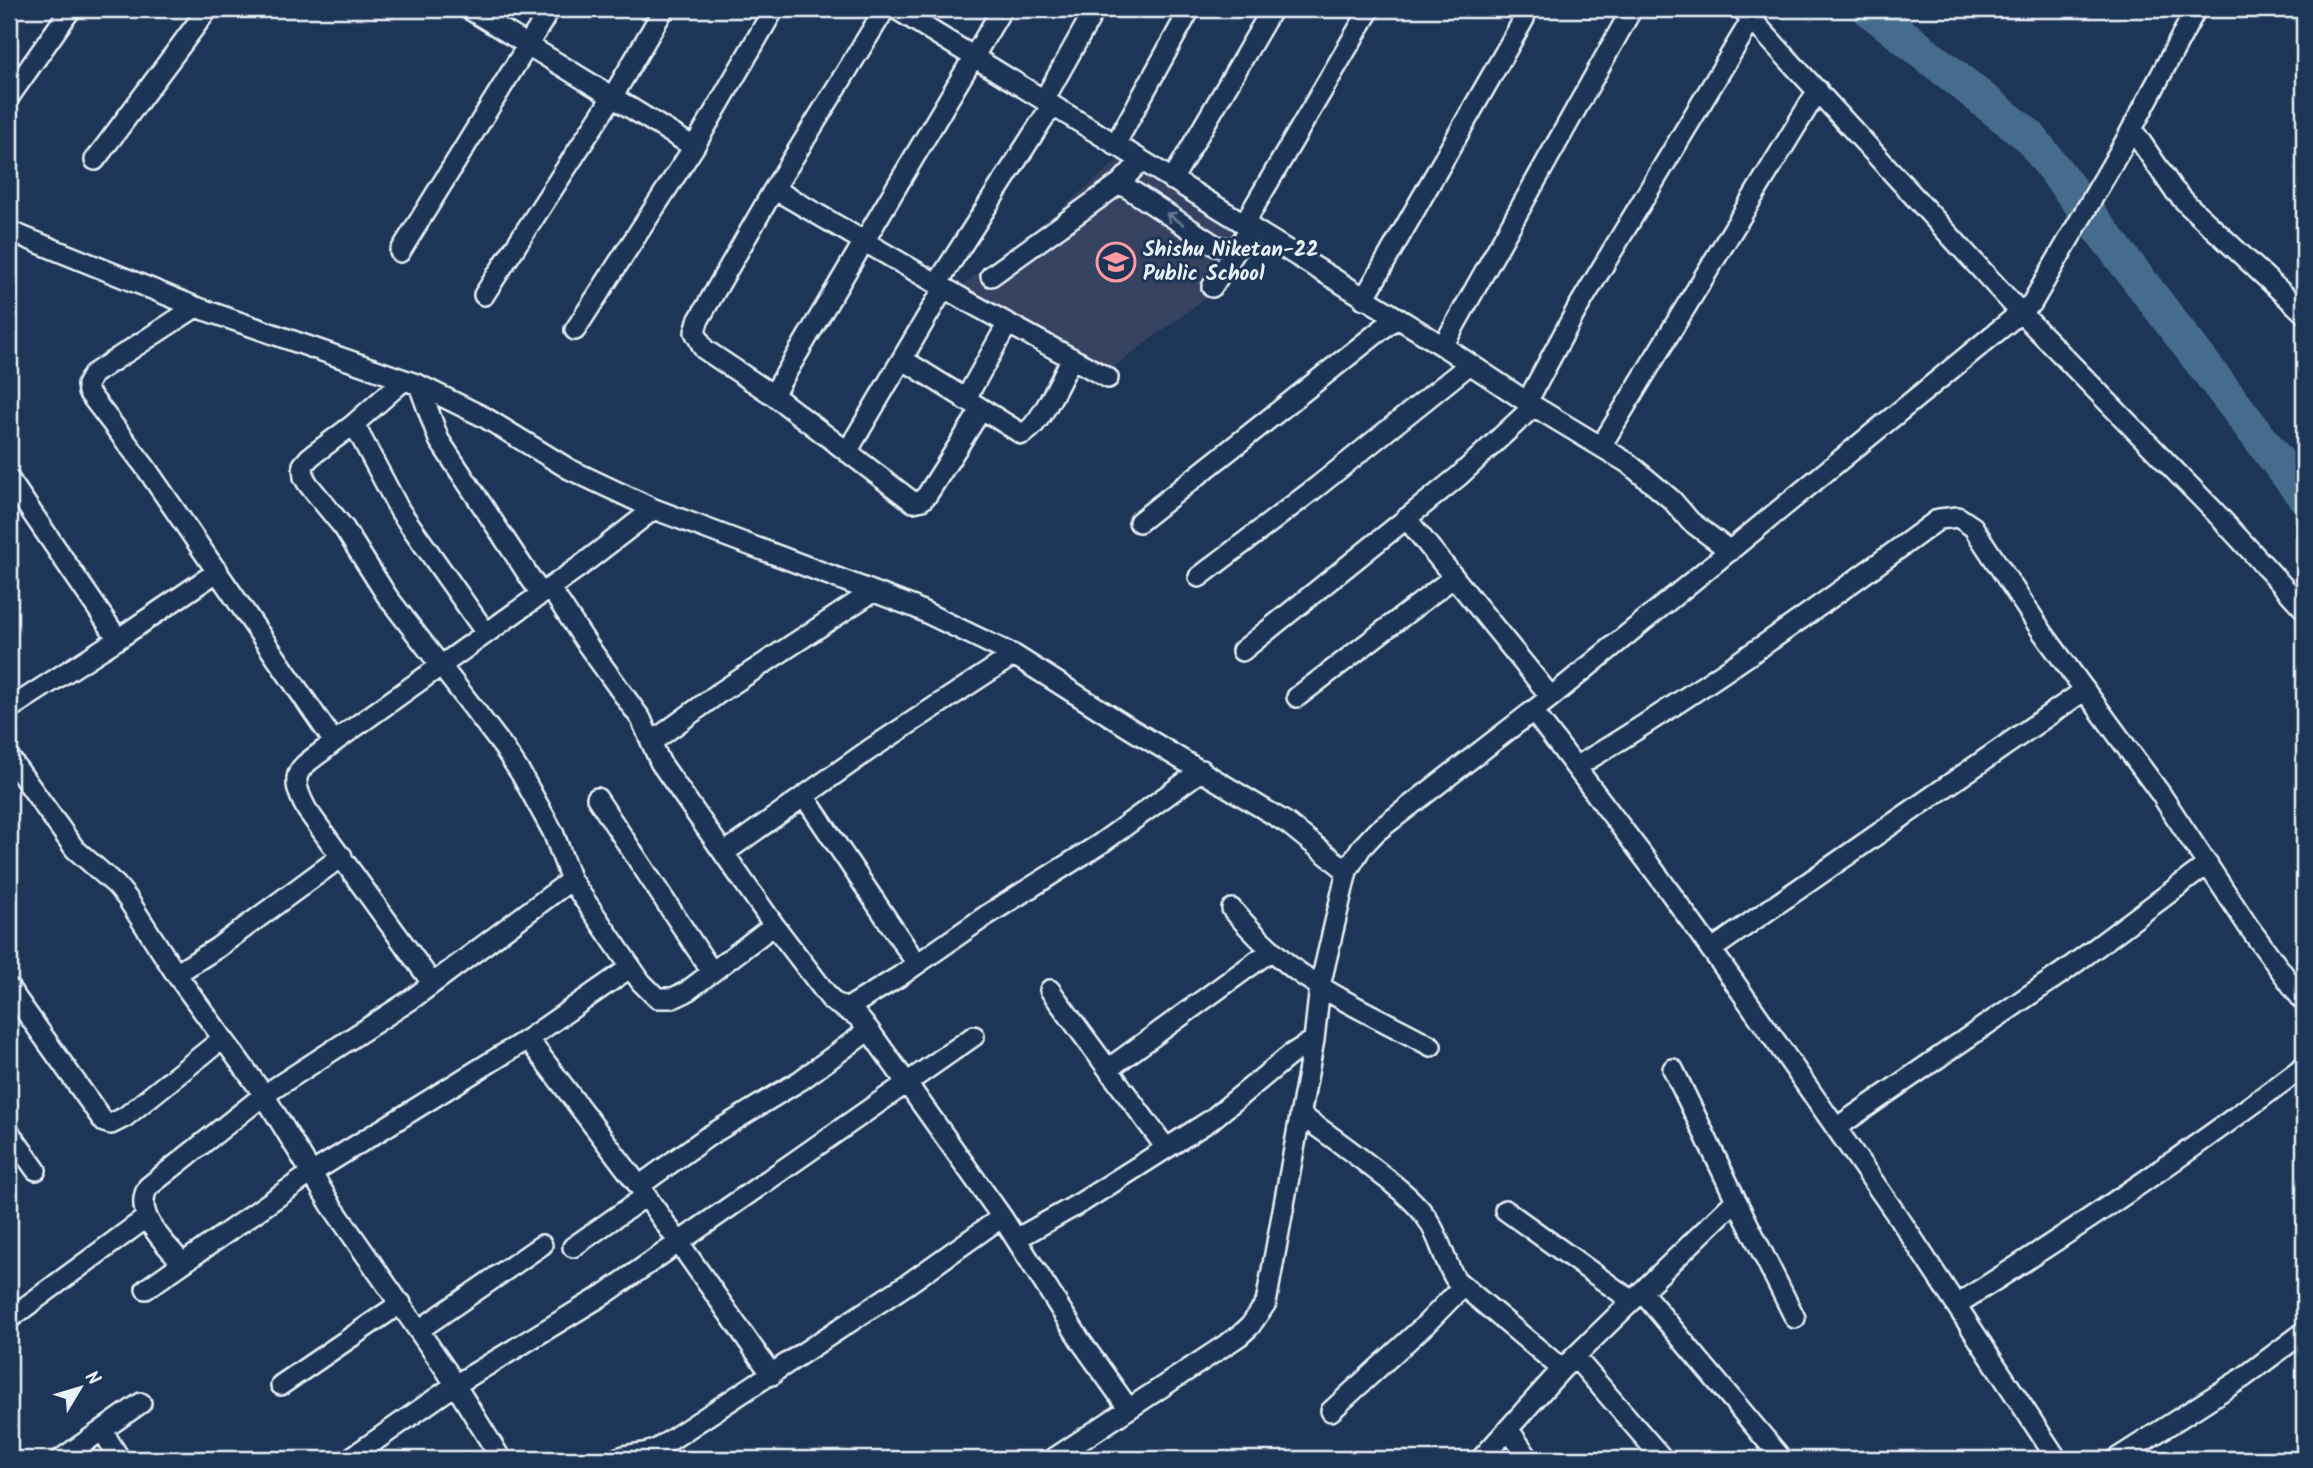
<svg xmlns="http://www.w3.org/2000/svg" width="2313" height="1468" font-family="Kalam,sans-serif">
<style>
.built{fill:#344360}
.lines{fill:none;stroke-linecap:round;stroke-linejoin:round}
.river{stroke:#456c8d;stroke-width:35}
.minor-casing{stroke:#e8f1f8;stroke-width:24}
.minor{stroke:#1d3557;stroke-width:19}
.oneway{stroke:#64778f}
.labels{text-anchor:middle;dominant-baseline:central;stroke-width:6;stroke-linejoin:round;paint-order:stroke}
.poi-label{font-size:21px;font-weight:bold;fill:#e8f1f8;stroke:#1d3557;text-anchor:start}
</style>
<rect width="100%" height="100%" fill="#1d3557"/>
<filter id="ink" filterUnits="userSpaceOnUse"><feTurbulence type="fractalNoise" baseFrequency=".0143" numOctaves="2"/><feDisplacementMap in="SourceGraphic" scale="14" xChannelSelector="R" yChannelSelector="G"/><feConvolveMatrix kernelMatrix="1 2 1 2 8 2 1 2 1" color-interpolation-filters="sRGB"/></filter>
<g filter="url(#ink)">
<path class="built" d="M 1123,156 L 1256,238 L 1222,286 L 1111,369 L 961,286 L 1042,225 Z"/>
<g class="lines">
<path class="river" d="M 1869,9 L 2029,136 L 2304,496"/>
<defs>
<path id="minor" d="M 469,9 L 694,147
M 885,9 L 774,189 L 698,321 L 695,332 L 704,349 L 773,395 L 913,502 L 922,500 L 927,495 L 981,410
M 896,9 L 1443,346 L 1527,402 L 1628,463 L 1672,500 L 1690,521 L 1730,551
M 1742,9 L 2021,313 L 2214,511 L 2304,609
M 9,97 L 71,9
M 1044,100 L 1095,9
M 2132,129 L 2173,189 L 2189,206 L 2304,313
M 1115,145 L 1190,9
M 95,160 L 208,9
M 1141,161 L 1120,183 L 1216,246 L 1229,248 L 1239,246 L 1250,228
M 1172,180 L 1272,9
M 774,189 L 965,300 L 1108,378
M 1244,224 L 1370,9
M 9,231 L 196,307 L 419,385 L 484,417 L 569,469 L 654,509 L 914,607 L 1014,655 L 1131,729 L 1287,823 L 1347,871
M 400,252 L 550,9
M 991,276 L 1120,183
M 937,284 L 1052,105
M 1212,287 L 1239,246
M 484,295 L 613,96 L 664,9
M 1364,299 L 1524,19
M 196,307 L 93,374 L 87,385 L 88,392 L 146,468 L 334,742
M 575,330 L 694,147 L 774,9
M 1443,346 L 1632,9
M 902,359 L 1022,434 C 1040,428 1062,376 1072,358
M 404,380 L 354,424 L 310,457 L 303,465 L 304,477 L 308,484 L 344,528 L 387,596 L 504,748 L 521,774 L 553,832 L 571,880 L 641,982 L 657,998 L 673,998 L 686,992 L 774,925
M 419,385 L 439,440 L 541,594
M 773,395 L 1002,9
M 965,400 L 1008,323
M 1527,402 L 1576,311 L 1752,19
M 354,424 L 400,511 L 486,633
M 1601,446 L 1818,90
M 847,452 L 944,288
M 9,479 L 118,639
M 1406,518 L 1551,697
M 1139,522 L 1396,318
M 1199,577 L 1318,486 L 1470,364
M 550,588 L 589,647 L 641,719 L 660,762 L 774,925 L 832,1001 L 857,1016 L 869,1030 L 801,1080 L 707,1137 L 639,1186
M 1242,651 L 1459,476 L 1534,406
M 1297,697 L 1454,577
M 9,709 L 118,639 L 218,571
M 1533,711 L 1659,877 L 1735,983 L 1903,1224 L 2057,1459
M 652,742 L 719,693 L 871,593
M 9,757 L 75,849 L 116,885 L 127,898 L 176,974 L 264,1095 L 331,1205 L 446,1370 L 501,1459
M 1576,767 C 1702,691 1821,606 1939,519 L 1958,517 L 1973,527 L 2043,633 L 2160,793 L 2248,926 L 2304,1002
M 804,796 L 917,964
M 597,798 L 712,972
M 724,853 L 869,750 L 1014,655
M 1232,909 C 1251,931 1271,951 1294,969 C 1336,1000 1386,1021 1431,1046
M 1711,950 L 2085,690
M 176,974 L 217,948 L 342,856
M 432,983 L 307,810 C 284,768 303,768 334,742 L 579,567 L 654,509
M 9,988 L 99,1115 L 104,1122 L 111,1124 L 125,1117 L 222,1039
M 1050,990 L 1166,1148
M 846,1009 L 900,976 L 987,915 L 1100,844 L 1202,770
M 869,1030 L 1002,1217 L 1082,1343 L 1129,1409
M 528,1039 L 639,1186 L 772,1375
M 1108,1069 L 1272,950
M 1300,1115 C 1330,1135 1359,1157 1387,1179 C 1401,1191 1416,1202 1426,1217 C 1440,1236 1443,1260 1456,1280 L 1562,1369
M 1836,1128 L 2066,970 L 2208,864
M 9,1132 L 36,1170
M 1736,1200 L 1795,1318
M 1505,1210 L 1632,1301
M 1016,1239 L 1082,1202 L 1211,1120 L 1290,1055 L 1314,1040
M 573,1247 L 646,1196
M 182,1263 C 166,1243 132,1215 148,1187 L 264,1095 L 412,999 L 571,880
M 146,1289 L 313,1172 L 528,1039 L 631,967
M 1642,1292 L 1782,1459
M 1956,1305 C 2075,1230 2192,1151 2304,1066
M 9,1319 L 146,1218
M 419,1330 L 542,1245
M 1575,1357 L 1663,1459
M 281,1385 L 401,1303
M 1331,1411 L 1425,1325 L 1463,1286
M 102,1430 L 120,1459
M 1509,1430 L 1529,1459
M 61,1459 L 141,1403
M 349,1459 L 455,1385 L 605,1294 L 974,1036
M 616,1459 C 629,1452 643,1456 657,1449 L 909,1283 L 1002,1217
M 1053,1459 L 1239,1336 L 1250,1326 L 1266,1303 L 1314,1040 L 1320,986 L 1347,871 L 1361,848 L 1376,832 L 1551,697 L 2032,303 L 2125,142 L 2196,9
M 1481,1459 L 1562,1369 L 1736,1200 L 1673,1069
M 2116,1459 L 2244,1377 L 2304,1332"/>
</defs>
<use href="#minor" class="minor-casing"/>
<use href="#minor" class="minor"/>
</g>
<defs><path id="oneway-shaft" d="M-6 0H5M1.5-3L5.5 0L1.5 3" fill="none" stroke-width="1.6" stroke-linecap="round" stroke-linejoin="round" transform="scale(1.75)"/></defs>
<use class="oneway" href="#oneway-shaft" transform="translate(1175 219) rotate(-147)"/>
</g>
<defs>
<symbol id="school-ring" viewBox="-11 -11 22 22"><circle r="9.5" fill="#1d3557" stroke="#ff9aa2" stroke-width="1.5"/><path d="M0-5L7-2L0 1L-7-2ZM-4 1L0 2.5L4 1V4Q0 6-4 4Z" fill="#ff9aa2"/></symbol>
</defs>
<g fill-rule="evenodd">
<use href="#school-ring" x="1094" y="240" width="44" height="44"/>
</g>
<g class="labels">
<g class="poi-label">
<text x="1143" y="250">Shishu Niketan-22<tspan x="1143" dy="24">Public School</tspan></text>
</g>
</g>
<rect width="2313" height="1468" fill="none" stroke="#1d3557" stroke-width="35"/>
<rect x="18" y="18" width="2278" height="1433" fill="none" stroke="#e8f1f8" stroke-width="2.5" filter="url(#ink)"/>
<g transform="translate(80 1388) rotate(52)" stroke="#1d3557" stroke-width="5" paint-order="stroke">
<path d="M0-5L12 26L0 18L-12 26Z" fill="#e8f1f8"/>
<text y="-10" font-size="19" font-weight="bold" text-anchor="middle" fill="#e8f1f8">N</text>
</g>
</svg>
